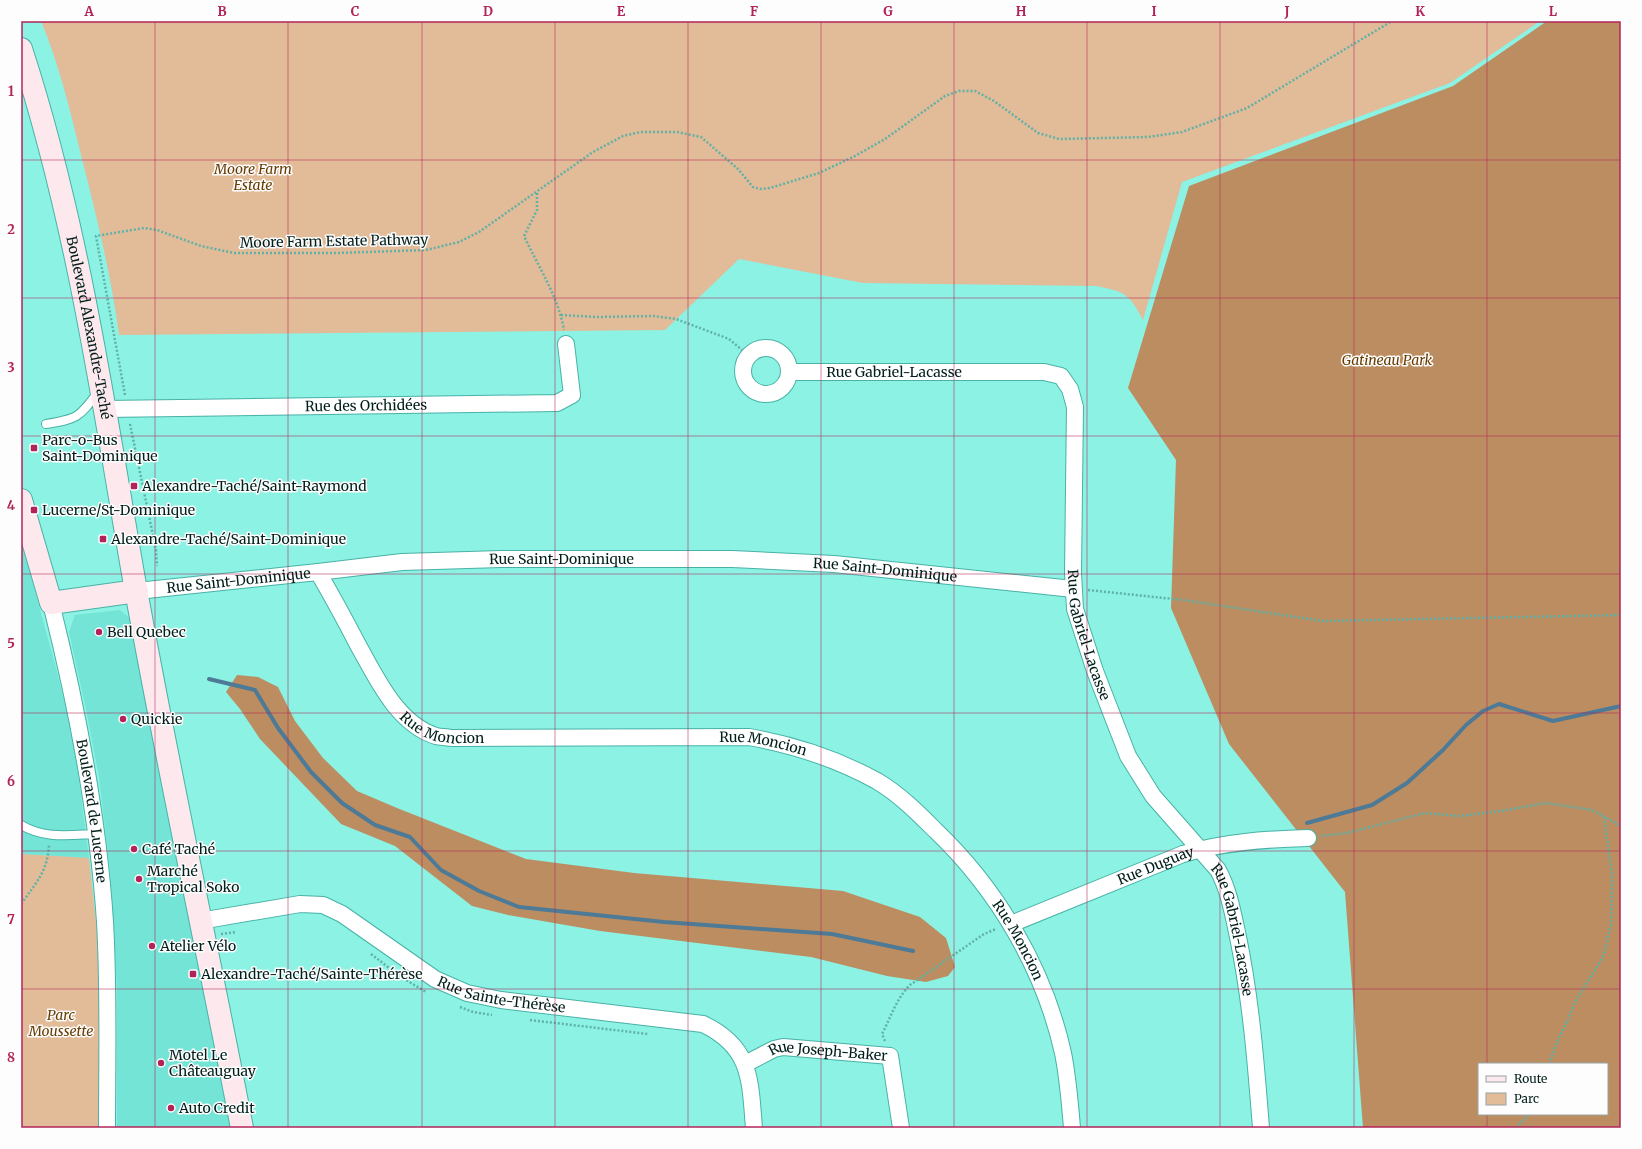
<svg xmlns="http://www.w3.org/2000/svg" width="1642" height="1149" font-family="Merriweather,serif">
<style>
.built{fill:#73e4d5}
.green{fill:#e2bb98}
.forest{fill:#bc8d61;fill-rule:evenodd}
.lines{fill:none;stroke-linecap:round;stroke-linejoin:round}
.stream{stroke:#4d7a96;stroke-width:4}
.lane-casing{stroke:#48b2a6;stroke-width:10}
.street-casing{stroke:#48b2a6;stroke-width:18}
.secondary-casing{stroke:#48b2a6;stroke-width:24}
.path{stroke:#60b1a6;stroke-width:2.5;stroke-dasharray:2 2;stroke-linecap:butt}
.lane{stroke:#fff;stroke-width:8}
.street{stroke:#fff;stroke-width:16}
.secondary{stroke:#fde9ed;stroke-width:22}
.grid{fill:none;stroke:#b22459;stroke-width:1;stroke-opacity:0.55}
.poi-dot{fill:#b22459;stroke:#fdfdfd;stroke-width:1.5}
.labels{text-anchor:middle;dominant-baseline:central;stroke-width:3;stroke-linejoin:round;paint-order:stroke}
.park-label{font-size:14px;font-style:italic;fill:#673b00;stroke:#fdfdfd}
.street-label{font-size:14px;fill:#001e1a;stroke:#fdfdfd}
.poi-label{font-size:14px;fill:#001e1a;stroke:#fdfdfd;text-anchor:start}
.neatline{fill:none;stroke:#b22459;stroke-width:1.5}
.grid-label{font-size:13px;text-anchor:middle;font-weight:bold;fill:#b22459}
</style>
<rect width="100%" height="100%" fill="#8bf2e4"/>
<path class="built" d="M 21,541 L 56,668 L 74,741 L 89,858 L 21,854 Z
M 120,610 L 137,624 L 230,1128 L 117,1128 L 117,990 L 110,870 L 99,777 L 86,709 L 69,632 L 75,615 Z"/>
<path class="green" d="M 41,21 L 1540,21 L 1450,83 L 1182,182 L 1143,320 C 1129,293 1125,292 1096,286 L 863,283 L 739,259 L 665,330 L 119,335 C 111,274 96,214 81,155 C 70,110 59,64 41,21 Z
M 21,854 L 89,858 L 99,949 L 100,1128 L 21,1128 Z"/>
<path class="forest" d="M 1547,21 L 1621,21 L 1621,1128 L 1363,1128 L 1345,892 L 1229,744 L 1171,608 L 1176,460 L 1128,388 L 1189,186 L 1453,86 ZM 1479,1064 L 1607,1064 L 1607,1114 L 1479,1114 Z
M 237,675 L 258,677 L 278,687 L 295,721 L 323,758 L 357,791 L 397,808 L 526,859 L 634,873 L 843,891 L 920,917 L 946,938 L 955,967 L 948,976 L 926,982 L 887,976 L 811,957 L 600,931 L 508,915 L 472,906 L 395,846 L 341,824 L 260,739 L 240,709 L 226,692 Z"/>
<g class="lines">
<path class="stream" d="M 209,679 L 255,690 L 278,728 L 311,772 L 342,803 L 375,825 L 410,837 L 441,870 L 479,891 L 519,907 L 664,922 L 832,934 L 913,951
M 1307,823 L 1372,805 L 1407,783 L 1443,750 L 1466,725 L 1483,711 L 1499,704 L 1553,721 L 1621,706"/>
<defs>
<path id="lane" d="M 46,424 C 77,419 79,418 98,392
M 21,825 C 45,839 68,835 96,834"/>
<g id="street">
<circle cx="766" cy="371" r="23"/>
<path id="s1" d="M 789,372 L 1044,372 L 1061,376 L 1070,389 L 1075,407 L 1073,573 L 1075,609 L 1095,671 L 1128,756 L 1153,796 L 1218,870 C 1229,890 1233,914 1238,937 C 1251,1000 1256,1064 1261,1128"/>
<path id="s2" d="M 105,409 L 557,403 L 572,395 L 566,344"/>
<path id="s3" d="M 318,572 C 332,596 345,620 358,645 C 376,677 397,724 436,736 C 440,737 446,737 451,738 L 749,737 C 794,745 837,759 877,781 C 899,794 917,812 935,830 C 997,889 1044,968 1063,1053 C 1068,1078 1070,1103 1072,1128"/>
<path id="s4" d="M 137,591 L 318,572 L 402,562 L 501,559 L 732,559 L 834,564 L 1073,589"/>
<path id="s5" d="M 51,603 C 77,707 98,814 105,922 C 109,990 107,1059 107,1128"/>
<path id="s6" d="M 200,921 L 300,904 L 323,905 L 342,914 L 435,979 L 467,993 L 501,1000 L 703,1024 C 752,1047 750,1081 754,1128"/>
<path id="s7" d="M 1011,924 L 1183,854 C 1224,842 1266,839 1308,838"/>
<path id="s8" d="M 745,1064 L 774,1049 L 783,1047 L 890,1056 L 901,1128"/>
</g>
<g id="secondary">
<path id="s9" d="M 21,49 C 76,218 102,394 132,568 C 165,755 206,941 242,1128"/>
<path d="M 21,500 L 51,603 L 137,591"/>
</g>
</defs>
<use href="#lane" class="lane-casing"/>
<use href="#street" class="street-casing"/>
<use href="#secondary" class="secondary-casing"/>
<path class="path" d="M 537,193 L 537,210 L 524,236 C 539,268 558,296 564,330
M 561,315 L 597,317 L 654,316 L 676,319 L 729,339 L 749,356
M 125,395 L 96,236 L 144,228 L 157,230 L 201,246 L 234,253 L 337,253 L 426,250 L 459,242 L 479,232 L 593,152 L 623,136 L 641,132 L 677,132 L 701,137 L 738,169 L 753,187 L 760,189 L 770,188 L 819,173 L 855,156 L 885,139 L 945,96 L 959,91 L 975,91 L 994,101 L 1038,133 L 1059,139 L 1148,137 L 1182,132 L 1247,108 L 1392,21
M 130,424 L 156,550 L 157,566
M 1088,590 L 1183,600 L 1323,621 L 1621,615
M 1321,836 L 1347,833 L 1425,813 L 1460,816 L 1501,811 L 1546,803 L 1592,810 L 1621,826
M 21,904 C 36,883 48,871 49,844
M 221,934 L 236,932
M 371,954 L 401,977 L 426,992
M 460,1007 L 473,1012 L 492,1015
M 530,1020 L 648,1034
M 885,1041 L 882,1034 C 891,1017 896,999 910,985 L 984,934 L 996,929
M 1549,1064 L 1559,1037 L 1567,1022 L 1576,1000 L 1603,957 L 1611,924 L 1612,876 L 1604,817
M 1516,1128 L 1529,1114"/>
<use href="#lane" class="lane"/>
<use href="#street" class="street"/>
<use href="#secondary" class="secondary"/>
</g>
<path class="grid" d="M 155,21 L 155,1128M 288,21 L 288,1128M 422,21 L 422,1128M 555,21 L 555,1128M 688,21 L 688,1128M 821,21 L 821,1128M 954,21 L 954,1128M 1087,21 L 1087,1128M 1220,21 L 1220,1128M 1354,21 L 1354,1128M 1487,21 L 1487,1064M 21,160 L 1621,160M 21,298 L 1621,298M 21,436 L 1621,436M 21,574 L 1621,574M 21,713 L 1621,713M 21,851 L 1621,851M 21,989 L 1621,989M 1487,1114 L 1487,1128"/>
<g class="poi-dot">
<rect x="30" y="444" width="8" height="8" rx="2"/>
<rect x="130" y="482" width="8" height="8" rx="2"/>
<rect x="30" y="506" width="8" height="8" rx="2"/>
<rect x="99" y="535" width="8" height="8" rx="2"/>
<circle cx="99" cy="632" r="4"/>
<circle cx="123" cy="719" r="4"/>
<circle cx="134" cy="849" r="4"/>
<circle cx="139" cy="879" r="4"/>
<circle cx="152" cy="946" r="4"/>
<rect x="189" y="970" width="8" height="8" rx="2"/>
<circle cx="161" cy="1063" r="4"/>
<circle cx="171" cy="1108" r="4"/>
</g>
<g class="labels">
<g class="park-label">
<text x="253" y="169">Moore Farm<tspan x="253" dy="16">Estate</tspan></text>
<text x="1387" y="360">Gatineau Park</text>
<text x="61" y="1015">Parc<tspan x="61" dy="16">Moussette</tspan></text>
</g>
<g class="street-label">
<text transform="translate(334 241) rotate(-1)">Moore Farm Estate Pathway</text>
<text stroke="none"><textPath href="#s9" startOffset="287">Boulevard Alexandre-Taché</textPath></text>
<text stroke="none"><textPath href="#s1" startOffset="105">Rue Gabriel-Lacasse</textPath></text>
<text stroke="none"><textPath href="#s2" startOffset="261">Rue des Orchidées</textPath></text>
<text stroke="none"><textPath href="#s4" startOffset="426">Rue Saint-Dominique</textPath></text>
<text stroke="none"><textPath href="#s4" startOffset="750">Rue Saint-Dominique</textPath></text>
<text stroke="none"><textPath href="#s4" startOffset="102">Rue Saint-Dominique</textPath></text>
<text stroke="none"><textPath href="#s1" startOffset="537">Rue Gabriel-Lacasse</textPath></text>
<text stroke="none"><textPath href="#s3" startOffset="210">Rue Moncion</textPath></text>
<text stroke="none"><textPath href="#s3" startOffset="534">Rue Moncion</textPath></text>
<text stroke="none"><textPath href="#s5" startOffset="212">Boulevard de Lucerne</textPath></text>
<text stroke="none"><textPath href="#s7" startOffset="156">Rue Duguay</textPath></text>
<text stroke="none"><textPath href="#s1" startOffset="873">Rue Gabriel-Lacasse</textPath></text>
<text stroke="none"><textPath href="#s3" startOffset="870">Rue Moncion</textPath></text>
<text stroke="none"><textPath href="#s6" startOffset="328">Rue Sainte-Thérèse</textPath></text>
<text stroke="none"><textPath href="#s8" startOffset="87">Rue Joseph-Baker</textPath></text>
</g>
<g class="poi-label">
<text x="42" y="440">Parc-o-Bus<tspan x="42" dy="16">Saint-Dominique</tspan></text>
<text x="142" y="486">Alexandre-Taché/Saint-Raymond</text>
<text x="42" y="510">Lucerne/St-Dominique</text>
<text x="111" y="539">Alexandre-Taché/Saint-Dominique</text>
<text x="107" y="632">Bell Quebec</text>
<text x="131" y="719">Quickie</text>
<text x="142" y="849">Café Taché</text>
<text x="147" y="871">Marché<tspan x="147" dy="16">Tropical Soko</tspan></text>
<text x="160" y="946">Atelier Vélo</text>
<text x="201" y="974">Alexandre-Taché/Sainte-Thérèse</text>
<text x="169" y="1055">Motel Le<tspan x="169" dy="16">Châteauguay</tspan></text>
<text x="179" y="1108">Auto Credit</text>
</g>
</g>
<rect width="1642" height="1149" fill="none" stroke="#fdfdfd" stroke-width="44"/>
<rect x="1478" y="1063" width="130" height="52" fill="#fdfdfd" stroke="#98a4a2"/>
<rect x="1486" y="1076" width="20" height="6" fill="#fde9ed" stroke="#98a4a2"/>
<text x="1514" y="1083" font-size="12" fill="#001e1a">Route</text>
<rect x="1486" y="1093" width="20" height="12" fill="#e2bb98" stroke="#98a4a2"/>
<text x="1514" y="1103" font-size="12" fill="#001e1a">Parc</text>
<rect x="22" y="22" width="1598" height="1105" class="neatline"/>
<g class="grid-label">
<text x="89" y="16">A</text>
<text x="222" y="16">B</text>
<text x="355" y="16">C</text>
<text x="488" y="16">D</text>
<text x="621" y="16">E</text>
<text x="754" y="16">F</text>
<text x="888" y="16">G</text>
<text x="1021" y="16">H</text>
<text x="1154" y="16">I</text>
<text x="1287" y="16">J</text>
<text x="1420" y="16">K</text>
<text x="1553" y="16">L</text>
<text x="11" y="96">1</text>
<text x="11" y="234">2</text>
<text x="11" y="372">3</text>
<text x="11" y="510">4</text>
<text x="11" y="648">5</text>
<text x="11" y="786">6</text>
<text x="11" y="924">7</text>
<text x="11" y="1062">8</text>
</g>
</svg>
